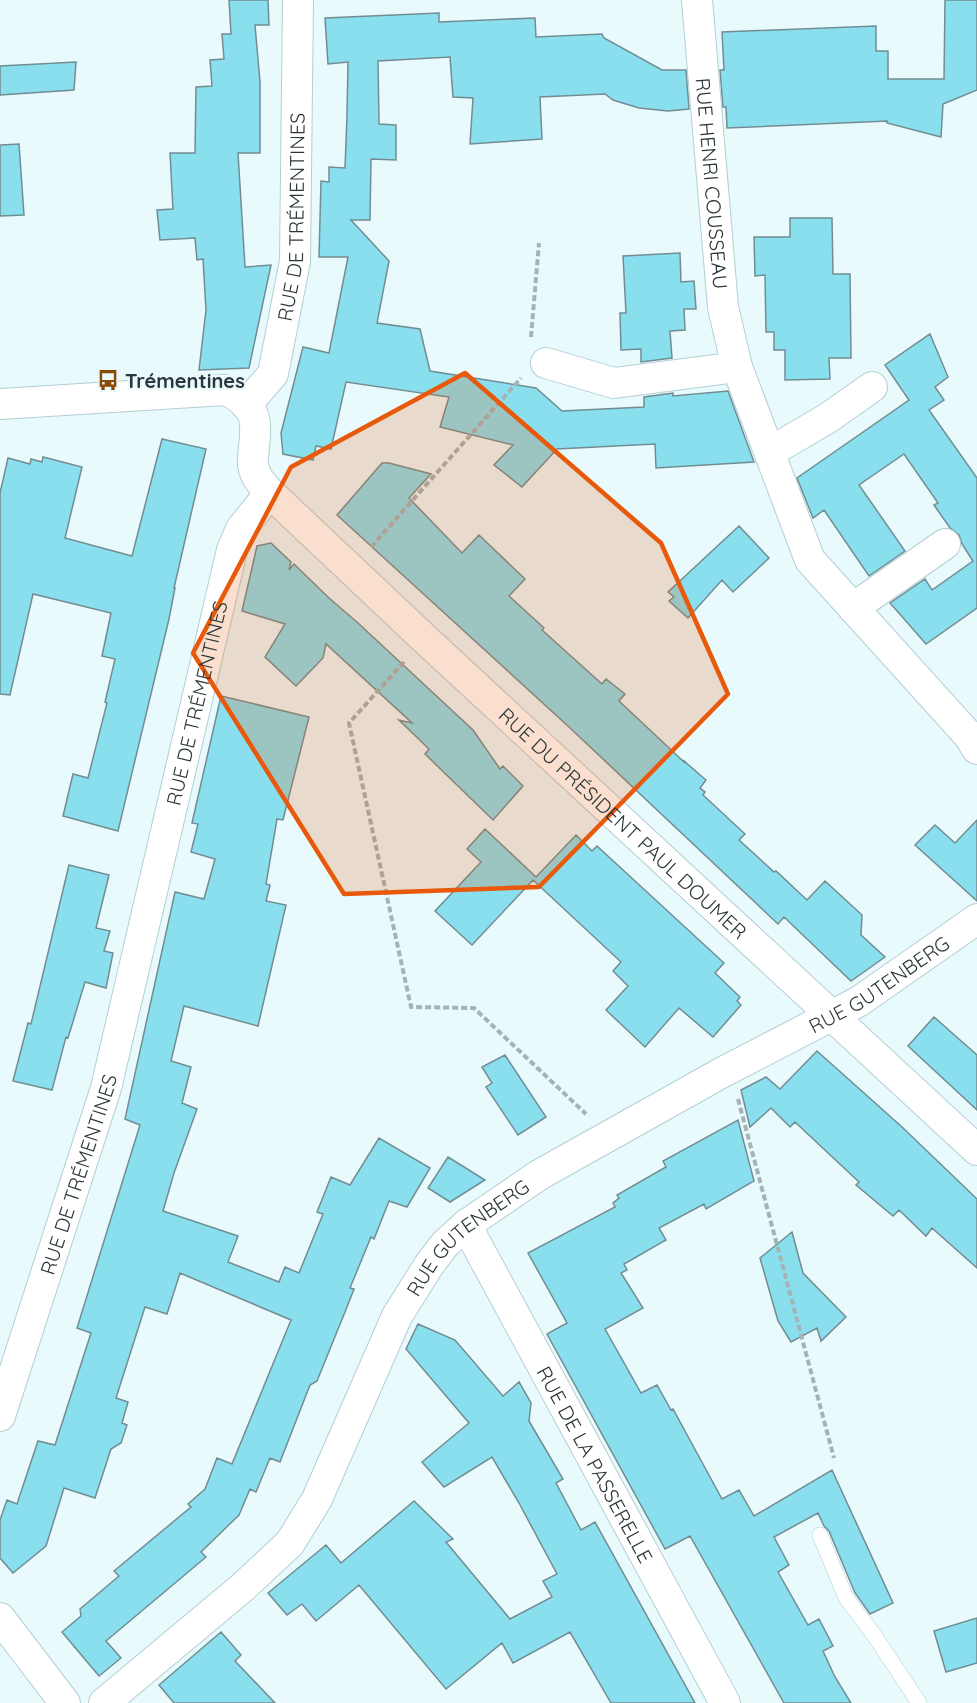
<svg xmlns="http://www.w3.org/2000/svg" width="977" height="1703" font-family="Quicksand,sans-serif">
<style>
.building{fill:#8adfef;stroke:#728d92;stroke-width:1.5}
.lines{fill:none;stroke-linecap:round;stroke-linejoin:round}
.lane-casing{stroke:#b3cfd4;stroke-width:16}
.street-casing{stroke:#b3cfd4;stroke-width:32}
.path{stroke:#a4b3b5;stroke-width:4;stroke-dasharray:6 3;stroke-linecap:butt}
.lane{stroke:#fff;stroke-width:15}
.street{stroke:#fff;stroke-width:30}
.marked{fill:#e8590c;fill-opacity:0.2;stroke:#e8590c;stroke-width:4.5;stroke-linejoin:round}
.labels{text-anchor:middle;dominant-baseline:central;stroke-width:4.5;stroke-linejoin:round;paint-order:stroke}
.street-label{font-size:20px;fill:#2c3739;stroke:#e9fafd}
.poi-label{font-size:20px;font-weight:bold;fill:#2c3739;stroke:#e9fafd;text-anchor:start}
</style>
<rect width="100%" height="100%" fill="#e9fafd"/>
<path class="building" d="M 229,0 L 268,0 L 269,25 L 255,25 L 260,82 L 260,153 L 238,153 L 245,267 L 271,265 L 249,368 L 199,370 L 206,310 L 203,259 L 197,260 L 195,238 L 160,240 L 157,210 L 173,209 L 170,153 L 195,153 L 196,87 L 212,86 L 210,60 L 224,59 L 222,34 L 231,34 Z
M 945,0 L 977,0 L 977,90 L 943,104 L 941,137 L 887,123 L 887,121 L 727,128 L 726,107 L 723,107 L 720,70 L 724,70 L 722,32 L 876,26 L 876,51 L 888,51 L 888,79 L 944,79 Z
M 439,13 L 439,22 L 535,18 L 536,37 L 602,34 L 604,38 L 662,70 L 686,70 L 689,109 L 668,111 L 639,108 L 613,100 L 605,94 L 540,97 L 542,139 L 470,144 L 473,98 L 453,97 L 450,57 L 378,61 L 379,124 L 396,125 L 396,160 L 371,159 L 370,220 L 351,220 L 389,261 L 377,323 L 420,329 L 430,371 L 536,388 L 562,411 L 644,407 L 644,397 L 673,393 L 673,396 L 728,391 L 754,462 L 656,468 L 655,444 L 557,449 L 522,487 L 494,465 L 513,445 L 440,427 L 449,397 L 346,382 L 331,449 L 316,446 L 313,460 L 283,454 L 281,433 L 303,347 L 329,353 L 348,257 L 319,257 L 321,181 L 329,182 L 329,167 L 345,168 L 347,116 L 348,62 L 328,64 L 325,18 Z
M 76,62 L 74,90 L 0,95 L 0,66 Z
M 19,144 L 24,215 L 0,216 L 0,145 Z
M 790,218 L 832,218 L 833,274 L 850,274 L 851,358 L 829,358 L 830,379 L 785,380 L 785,350 L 774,350 L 774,332 L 766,332 L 765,275 L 755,276 L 754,237 L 790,237 Z
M 680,253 L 681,282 L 694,281 L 696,309 L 684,309 L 685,330 L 670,331 L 672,358 L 641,362 L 641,349 L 621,350 L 620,313 L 626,313 L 623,256 Z
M 930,334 L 948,377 L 935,387 L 944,400 L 929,410 L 977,478 L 977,608 L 926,644 L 890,603 L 925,579 L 932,590 L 973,561 L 962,544 L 959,535 L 950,528 L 934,505 L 938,503 L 904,454 L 859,485 L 905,551 L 869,576 L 824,510 L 813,518 L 797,478 L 909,400 L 885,365 Z
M 162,439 L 206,449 L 174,588 L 175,588 L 169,619 L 118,831 L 63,816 L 73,774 L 88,778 L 107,703 L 105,702 L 115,659 L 102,656 L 111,613 L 33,594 L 10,695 L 0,694 L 0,493 L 8,458 L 30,464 L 31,459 L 42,462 L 43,457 L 82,467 L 65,538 L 132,556 Z
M 382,463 L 389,463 L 431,474 L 409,498 L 462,553 L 479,535 L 525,579 L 509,596 L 544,628 L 542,630 L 602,684 L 606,679 L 625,694 L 619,701 L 684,762 L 684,761 L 706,780 L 700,788 L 705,792 L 703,795 L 745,834 L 739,840 L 774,872 L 776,871 L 807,900 L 825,881 L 862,915 L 861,935 L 885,957 L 851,981 L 784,917 L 778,924 L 569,727 L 337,515 Z
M 739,526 L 769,558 L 733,592 L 722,580 L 688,618 L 669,601 L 674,597 L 668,592 Z
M 271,543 L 291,562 L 289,570 L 294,564 L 329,598 L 358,623 L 473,730 L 500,769 L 503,766 L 523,786 L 493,820 L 425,754 L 429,749 L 399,720 L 412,723 L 326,644 L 323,658 L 296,686 L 265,657 L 285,624 L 242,611 L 257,546 Z
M 221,696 L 309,717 L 283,820 L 277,819 L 266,884 L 270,885 L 266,901 L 286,905 L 258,1026 L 184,1006 L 171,1061 L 191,1067 L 182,1103 L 197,1109 L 174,1173 L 163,1211 L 238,1236 L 228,1262 L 279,1282 L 285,1267 L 299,1273 L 323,1214 L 317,1212 L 331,1177 L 350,1185 L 379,1138 L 430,1168 L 407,1207 L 389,1201 L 374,1239 L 371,1237 L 350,1288 L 354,1289 L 345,1312 L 317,1381 L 310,1385 L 280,1462 L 270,1458 L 256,1492 L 250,1489 L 239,1515 L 201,1552 L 206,1557 L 106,1641 L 121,1658 L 99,1676 L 62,1632 L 81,1616 L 80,1609 L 119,1576 L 114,1571 L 191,1507 L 188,1504 L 205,1489 L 217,1458 L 232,1464 L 291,1320 L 180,1273 L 167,1314 L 145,1307 L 116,1398 L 128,1402 L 122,1423 L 127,1425 L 121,1443 L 111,1449 L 95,1498 L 64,1488 L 46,1546 L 13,1573 L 0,1558 L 0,1520 L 7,1500 L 17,1504 L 38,1441 L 55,1445 L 91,1333 L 77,1328 L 140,1125 L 125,1119 L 175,892 L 204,899 L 215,859 L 191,852 L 198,824 L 192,823 Z
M 977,820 L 977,901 L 915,845 L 935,825 L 955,843 Z
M 485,829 L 536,877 L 576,835 L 592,851 L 597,846 L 724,963 L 715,973 L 740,997 L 737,1001 L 741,1005 L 713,1037 L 679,1008 L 645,1047 L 606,1010 L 628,986 L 613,971 L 621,962 L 533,880 L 472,945 L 435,911 L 481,862 L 467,849 Z
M 69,865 L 109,875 L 96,928 L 110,931 L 104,951 L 113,953 L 106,988 L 85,982 L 68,1038 L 66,1037 L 52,1090 L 13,1081 L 28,1023 L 31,1024 Z
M 934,1017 L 977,1055 L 977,1110 L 908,1046 Z
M 817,1051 L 902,1127 L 977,1199 L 977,1268 L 932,1228 L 926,1236 L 899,1210 L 893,1216 L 856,1185 L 859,1182 L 795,1122 L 790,1127 L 771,1108 L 750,1127 L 741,1090 L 766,1077 L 780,1089 Z
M 505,1055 L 546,1117 L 518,1135 L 486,1087 L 492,1083 L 482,1067 Z
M 738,1120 L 754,1181 L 706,1209 L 704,1204 L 659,1228 L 666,1240 L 624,1264 L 627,1270 L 621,1273 L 643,1308 L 605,1329 L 641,1393 L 657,1385 L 671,1410 L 673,1409 L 722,1499 L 739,1490 L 754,1516 L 832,1470 L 893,1603 L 870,1614 L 855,1593 L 829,1531 L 824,1526 L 818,1513 L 774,1537 L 789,1565 L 778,1572 L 808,1625 L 819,1619 L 833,1646 L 823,1651 L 835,1677 L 851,1703 L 784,1703 L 690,1536 L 665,1549 L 547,1334 L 567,1323 L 528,1253 L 615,1207 L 613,1203 L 619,1198 L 617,1195 L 666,1167 L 663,1161 Z
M 448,1157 L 485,1180 L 450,1202 L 428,1188 Z
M 792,1232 L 803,1273 L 846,1317 L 821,1341 L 817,1328 L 791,1342 L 778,1321 L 760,1258 Z
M 418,1324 L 455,1340 L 503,1396 L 519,1382 L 531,1403 L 529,1421 L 563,1479 L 556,1483 L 581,1530 L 595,1522 L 695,1703 L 611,1703 L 570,1632 L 513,1663 L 502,1643 L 446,1689 L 359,1585 L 316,1621 L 302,1604 L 287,1615 L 268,1593 L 326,1545 L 341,1563 L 414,1501 L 453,1539 L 446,1542 L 510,1619 L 552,1597 L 543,1581 L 557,1574 L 519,1503 L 492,1457 L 444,1487 L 422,1462 L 469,1423 L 406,1349 Z
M 977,1618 L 977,1663 L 946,1672 L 934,1631 Z
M 221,1632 L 241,1655 L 235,1661 L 275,1703 L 174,1703 L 159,1685 Z"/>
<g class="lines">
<defs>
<path id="lane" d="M 820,1535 L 846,1598 L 874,1635 L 919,1703"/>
<g id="street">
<path id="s1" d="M 697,0 L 723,307 L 737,367 L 810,560 L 969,736 L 977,749"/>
<path d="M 546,363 L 614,383 L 737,367"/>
<path id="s2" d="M 0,404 L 225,390 C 254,403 258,417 254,446 C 254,452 252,459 253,465 C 255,477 262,484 270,493 L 427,641 L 977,1150"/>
<path id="s3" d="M 246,405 L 273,374 L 295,261 L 298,0"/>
<path d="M 770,452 L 828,418 L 872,387"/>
<path d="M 853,608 L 945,544"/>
<path id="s4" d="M 466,1225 L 725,1703"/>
<path id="s5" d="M 0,1416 L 106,1088 L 232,550 L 241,529 L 270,493"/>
<path d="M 0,1618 L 65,1703"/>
<path id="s6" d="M 104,1703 L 243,1587 L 290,1543 L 317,1499 L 397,1316 L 429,1265 L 445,1244 L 466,1225 L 539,1175 L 723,1072 L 858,1002 L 977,919"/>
</g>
</defs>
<use href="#lane" class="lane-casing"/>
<use href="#street" class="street-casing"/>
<path class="path" d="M 531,337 L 539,243
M 371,547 L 521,378
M 404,662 L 349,723 L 411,1007 L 474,1008 L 586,1114
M 738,1099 L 834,1458"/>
<use href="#lane" class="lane"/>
<use href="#street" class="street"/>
</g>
<path class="marked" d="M 465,373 L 661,543 L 728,694 L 539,887 L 344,894 L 193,653 L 291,467 Z"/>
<defs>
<symbol id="bus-bare" viewBox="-9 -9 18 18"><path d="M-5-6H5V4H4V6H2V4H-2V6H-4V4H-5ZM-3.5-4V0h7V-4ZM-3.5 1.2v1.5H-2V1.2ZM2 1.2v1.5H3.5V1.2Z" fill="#874b06" stroke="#e9fafd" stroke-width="2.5" paint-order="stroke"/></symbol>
</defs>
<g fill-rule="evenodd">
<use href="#bus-bare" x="93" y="365" width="30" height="30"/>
</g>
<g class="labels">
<g class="street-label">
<text stroke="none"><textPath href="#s1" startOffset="184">RUE HENRI COUSSEAU</textPath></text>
<text stroke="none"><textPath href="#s3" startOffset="200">RUE DE TRÉMENTINES</textPath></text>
<text stroke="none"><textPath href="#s5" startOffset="740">RUE DE TRÉMENTINES</textPath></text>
<text stroke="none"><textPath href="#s2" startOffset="831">RUE DU PRÉSIDENT PAUL DOUMER</textPath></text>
<text stroke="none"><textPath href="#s6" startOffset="1090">RUE GUTENBERG</textPath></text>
<text stroke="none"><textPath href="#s5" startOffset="254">RUE DE TRÉMENTINES</textPath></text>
<text stroke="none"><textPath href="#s6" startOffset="604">RUE GUTENBERG</textPath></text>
<text stroke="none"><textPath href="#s4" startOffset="272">RUE DE LA PASSERELLE</textPath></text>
</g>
<g class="poi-label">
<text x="125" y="380">Trémentines</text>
</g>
</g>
</svg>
